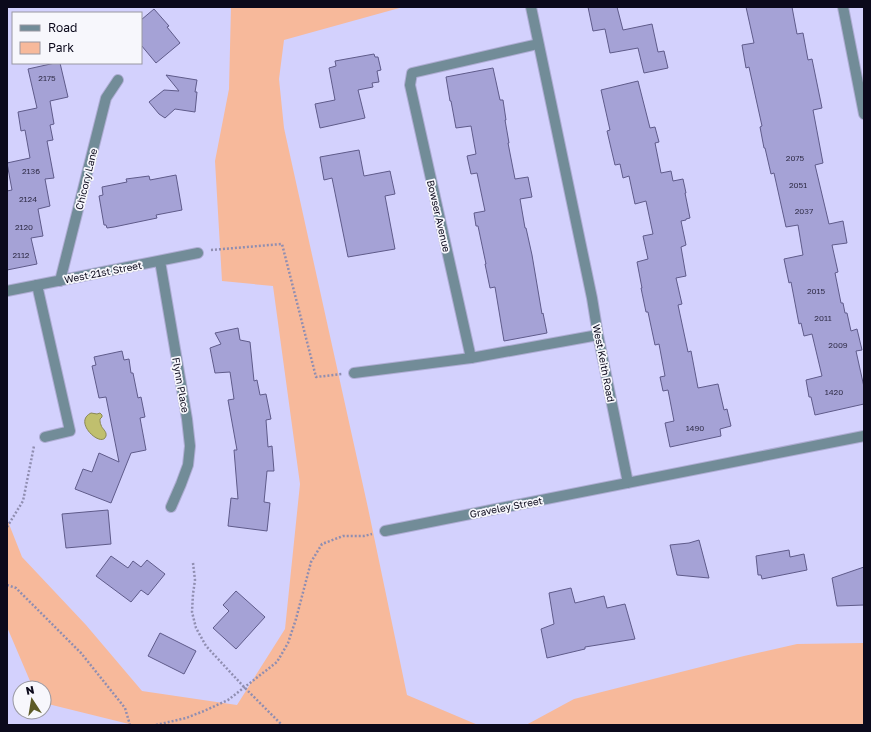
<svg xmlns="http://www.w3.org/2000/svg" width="871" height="732" font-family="'Golos Text',sans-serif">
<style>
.green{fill:#f7b99b}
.water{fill:#c0bf6e;stroke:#8a8855}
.building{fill:#a5a2d6;stroke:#5f5b8a}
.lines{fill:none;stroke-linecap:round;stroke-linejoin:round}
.lane-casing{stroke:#afadd4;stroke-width:12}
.street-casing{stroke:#afadd4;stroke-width:12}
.path{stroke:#908eb1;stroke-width:2.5;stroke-dasharray:2 2;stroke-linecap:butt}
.lane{stroke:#728c98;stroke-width:10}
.street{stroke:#728c98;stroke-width:10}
.labels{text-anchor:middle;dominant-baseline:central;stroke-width:3.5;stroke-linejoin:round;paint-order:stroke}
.number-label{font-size:8px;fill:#322f4a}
.street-label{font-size:10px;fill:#0b091b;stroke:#f7f7fc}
</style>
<rect width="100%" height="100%" fill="#d3d1fd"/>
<path class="green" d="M 231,7 L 403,7 L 284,40 L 279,79 L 284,128 L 368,508 L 407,695 L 478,725 L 133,725 L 44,703 L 44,688 L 33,688 L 7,627 L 7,519 L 22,557 L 86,625 L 142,691 L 237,705 L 285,629 L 300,484 L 273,286 L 222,281 L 215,161 L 229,89 Z
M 864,643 L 864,725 L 526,725 L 574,699 L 744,656 L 797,644 Z"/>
<path class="water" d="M 91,413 L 97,414 L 100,413 L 102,415 L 102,417 L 100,419 C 100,421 100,423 101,425 C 102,429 107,431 106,436 C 102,449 72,422 91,413 Z"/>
<path class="building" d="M 588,7 L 617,7 L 623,30 L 652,24 L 658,52 L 664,51 L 668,68 L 644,73 L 638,48 L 610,53 L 605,29 L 593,31 Z
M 746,7 L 792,7 L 797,34 L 803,33 L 808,60 L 812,59 L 822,108 L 813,110 L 823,163 L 815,165 L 829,224 L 843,221 L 847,243 L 832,245 L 838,272 L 835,273 L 841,303 L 843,303 L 845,313 L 847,313 L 851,331 L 857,329 L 862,350 L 856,351 L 864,387 L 864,404 L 815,415 L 811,397 L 809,397 L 806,380 L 822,376 L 812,334 L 804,336 L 801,323 L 799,324 L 791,282 L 789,283 L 784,259 L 803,255 L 798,225 L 786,227 L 774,173 L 771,174 L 765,148 L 764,148 L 760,127 L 762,126 L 749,67 L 746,68 L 742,45 L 754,43 Z
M 154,9 L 169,26 L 167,27 L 180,43 L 156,63 L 141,45 L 141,20 Z
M 374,54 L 375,57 L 378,57 L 381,70 L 377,71 L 379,82 L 372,83 L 373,87 L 358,90 L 365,118 L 320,128 L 315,104 L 335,100 L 329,68 L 336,66 L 335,61 Z
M 55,63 L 60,63 L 68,97 L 50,101 L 54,124 L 50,125 L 53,140 L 47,141 L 54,178 L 45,179 L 50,206 L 38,209 L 43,236 L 31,238 L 37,264 L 7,270 L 7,191 L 12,190 L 7,163 L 30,158 L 25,130 L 21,131 L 18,112 L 37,108 L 28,69 Z
M 493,68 L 500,100 L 503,100 L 506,120 L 505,120 L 509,143 L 508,143 L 515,179 L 528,177 L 532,197 L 520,199 L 525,228 L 526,228 L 532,255 L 542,314 L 543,313 L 547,333 L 504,341 L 495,287 L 490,288 L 485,264 L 486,264 L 478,226 L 476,226 L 474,213 L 485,211 L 477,173 L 471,174 L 467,156 L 476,154 L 471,126 L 456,128 L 451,101 L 450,101 L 446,77 Z
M 166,75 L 197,80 L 195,92 L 197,92 L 195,112 L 175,109 L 165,118 L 159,114 L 149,102 L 164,90 L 179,91 Z
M 638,81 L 650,128 L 655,127 L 659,142 L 655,143 L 661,173 L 671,171 L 673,181 L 683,179 L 686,193 L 685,193 L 690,218 L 686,219 L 686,220 L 681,221 L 686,245 L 681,247 L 686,276 L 676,278 L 682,304 L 678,305 L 688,352 L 691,351 L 698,388 L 718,384 L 724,410 L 727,409 L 731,426 L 720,429 L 721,436 L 670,447 L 665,423 L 674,421 L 668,390 L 663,391 L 660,377 L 665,376 L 659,344 L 655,345 L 648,312 L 646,312 L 641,288 L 642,288 L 637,262 L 648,259 L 643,236 L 653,234 L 646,201 L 635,204 L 629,176 L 623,178 L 620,164 L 615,165 L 607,131 L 610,130 L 601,90 Z
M 359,150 L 364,176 L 390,171 L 395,194 L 385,196 L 395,249 L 348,257 L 332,178 L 324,180 L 320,157 Z
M 176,175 L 182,210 L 156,215 L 157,218 L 114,227 L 107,228 L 106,225 L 104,225 L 99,196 L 103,195 L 102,187 L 127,182 L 126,179 L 149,176 L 150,180 Z
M 238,328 L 240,340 L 250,342 L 254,381 L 257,380 L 260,395 L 266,394 L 271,419 L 266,420 L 268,447 L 272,446 L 274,471 L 267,471 L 264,502 L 270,503 L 267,531 L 228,526 L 231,498 L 238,499 L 234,450 L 237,450 L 228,400 L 234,399 L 230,372 L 215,373 L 210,348 L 221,344 L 215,333 Z
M 122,351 L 124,360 L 129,359 L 131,373 L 133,373 L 138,398 L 141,397 L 145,417 L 140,418 L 146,450 L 131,453 L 111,503 L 75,489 L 83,469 L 92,472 L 99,453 L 119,462 L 106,397 L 99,398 L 92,366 L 96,365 L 94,357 Z
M 108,510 L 111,544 L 66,548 L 62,514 Z
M 699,540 L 709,578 L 677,575 L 670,545 L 689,543 Z
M 789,550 L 790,557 L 804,554 L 807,570 L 762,579 L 761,575 L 758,575 L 756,556 Z
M 111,556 L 128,568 L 133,561 L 141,567 L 147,560 L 165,574 L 148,595 L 141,590 L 131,602 L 96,576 Z
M 864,567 L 864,605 L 837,606 L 832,578 Z
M 571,588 L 575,603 L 604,596 L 607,608 L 625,604 L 635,639 L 585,647 L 585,649 L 547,658 L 541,629 L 554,624 L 549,593 Z
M 236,591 L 265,617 L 236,649 L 213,628 L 229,611 L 223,605 Z
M 160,633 L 196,651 L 184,674 L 148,656 Z"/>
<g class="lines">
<defs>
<path id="lane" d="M 37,285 L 70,431 L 45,437
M 354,373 L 471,358"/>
<path id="street" d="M 531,7 L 592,298 L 598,335 L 628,483
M 843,7 L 864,114
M 538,44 L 412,73 L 410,85 L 471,358 L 598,335
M 160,261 L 187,419 L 190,446 L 188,465 L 181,484 L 171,507
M 60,281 L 106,98 L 118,80
M 7,291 L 198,253
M 385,531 L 864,436"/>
</defs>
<use href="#lane" class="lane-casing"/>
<use href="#street" class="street-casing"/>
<path class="path" d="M 211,250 L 282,244 L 316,377 L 342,374
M 7,527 L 23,501 L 34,446
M 193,563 L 195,580 L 193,594 L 192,612 L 196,628 L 206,646 L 244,687 L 282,725
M 7,585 L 16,588 L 81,653 L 125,708 L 130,725
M 156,725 L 186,718 L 204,711 L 228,700 L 277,662 L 288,643 L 296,619 L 311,562 L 322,544 L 343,536 L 364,536 L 372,534"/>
<use href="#lane" class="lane"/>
<use href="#street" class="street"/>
</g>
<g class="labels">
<g class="number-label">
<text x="47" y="78">2175</text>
<text x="795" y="158">2075</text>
<text x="31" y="171">2136</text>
<text x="798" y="185">2051</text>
<text x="28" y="199">2124</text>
<text x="804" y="211">2037</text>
<text x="24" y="227">2120</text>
<text x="21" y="255">2112</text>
<text x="816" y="291">2015</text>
<text x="823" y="318">2011</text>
<text x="838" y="345">2009</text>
<text x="834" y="392">1420</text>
<text x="695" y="428">1490</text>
</g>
<g class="street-label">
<text transform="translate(86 179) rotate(-76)">Chicory Lane</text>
<text transform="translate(439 216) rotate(77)">Bowser Avenue</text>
<text transform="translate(103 272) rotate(-11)">West 21st Street</text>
<text transform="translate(604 363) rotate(79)">West Keith Road</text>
<text transform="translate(181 385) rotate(80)">Flynn Place</text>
<text transform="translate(506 507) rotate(-11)">Graveley Street</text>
</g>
</g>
<rect width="871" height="732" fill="none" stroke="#0b091b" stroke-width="16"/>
<rect x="12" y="12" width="130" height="52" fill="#f7f7fc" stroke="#9998a2"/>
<rect x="20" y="25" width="20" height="6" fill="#728c98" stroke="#9998a2"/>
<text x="48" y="32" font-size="12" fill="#0b091b">Road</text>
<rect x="20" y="42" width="20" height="12" fill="#f7b99b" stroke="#9998a2"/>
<text x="48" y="52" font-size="12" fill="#0b091b">Park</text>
<g transform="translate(32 700) rotate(348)"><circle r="19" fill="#f7f7fc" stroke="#9998a2"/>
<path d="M0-3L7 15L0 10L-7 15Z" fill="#5d5b28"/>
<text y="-6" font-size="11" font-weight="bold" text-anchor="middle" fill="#0b091b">N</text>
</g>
</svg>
